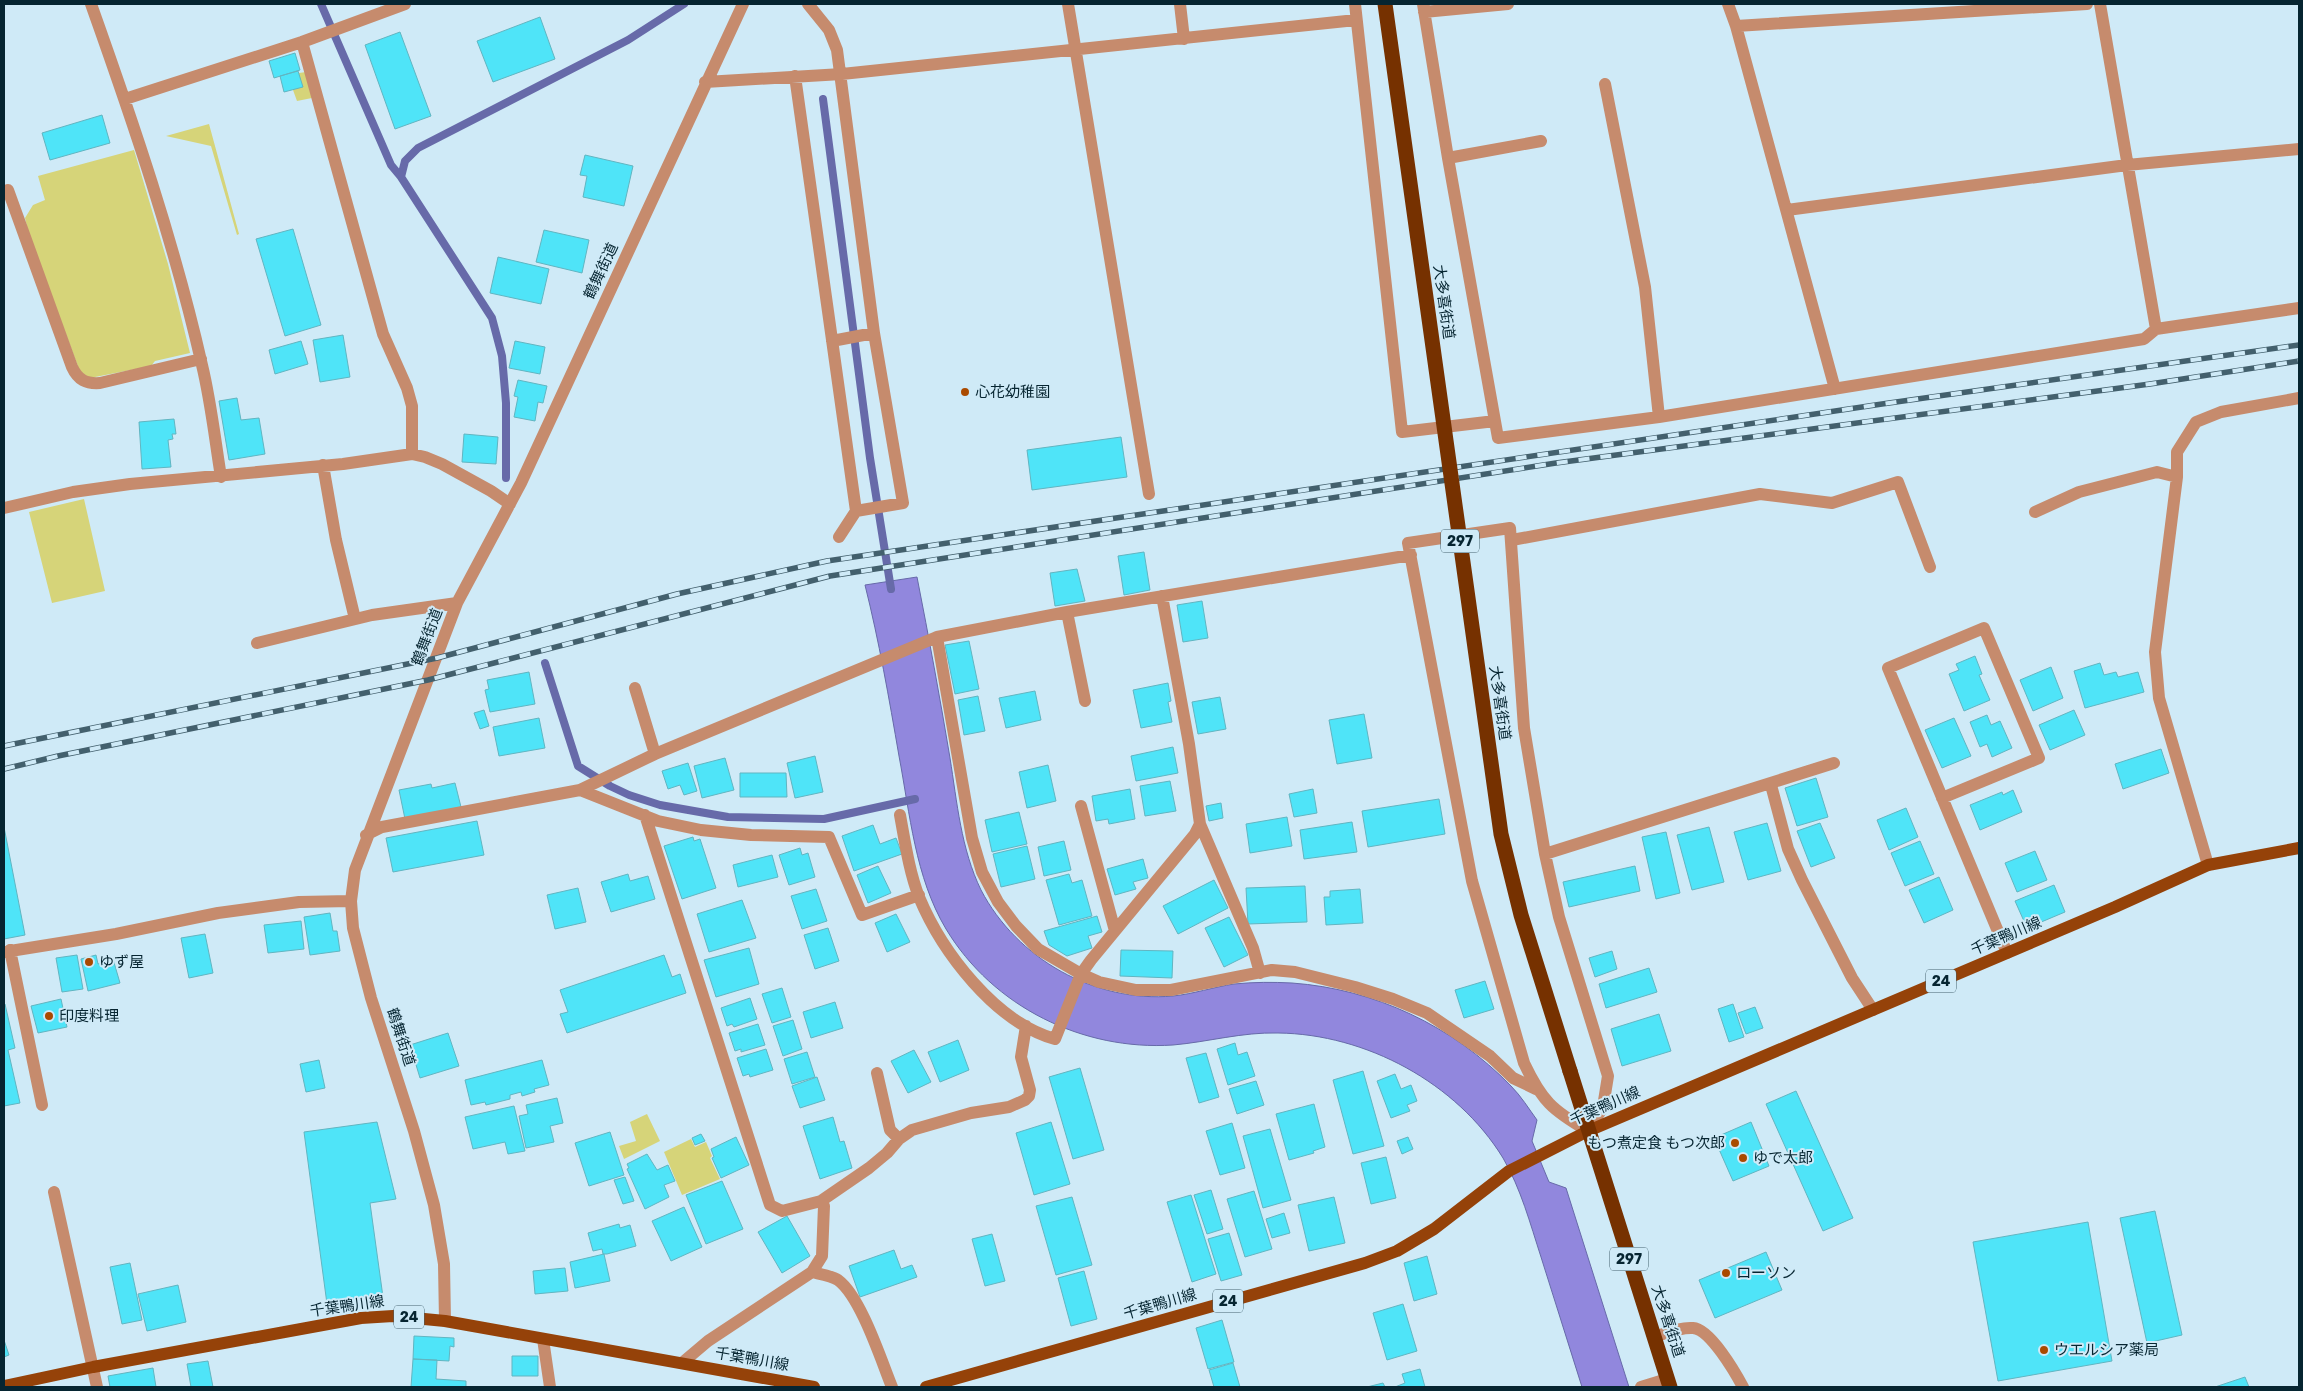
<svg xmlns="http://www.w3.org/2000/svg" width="2303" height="1391" font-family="Rubik,'Noto Sans JP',sans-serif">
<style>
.green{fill:#d6d479}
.water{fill:#9187dd;stroke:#676aa9}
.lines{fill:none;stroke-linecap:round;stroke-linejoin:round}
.stream{stroke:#676aa9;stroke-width:8}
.building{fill:#4fe4f8;stroke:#61b5c1}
.minor{stroke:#c68b6d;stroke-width:12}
.major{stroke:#954209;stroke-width:12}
.highway{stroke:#763100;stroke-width:15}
.rail-casing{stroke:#43606d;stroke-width:5.5}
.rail{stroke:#cfeaf7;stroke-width:4;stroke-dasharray:11;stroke-linecap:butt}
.highway-bridge{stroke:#763100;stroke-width:15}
.poi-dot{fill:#aa4a00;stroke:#cfeaf7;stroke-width:2}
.labels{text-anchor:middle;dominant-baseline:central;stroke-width:4;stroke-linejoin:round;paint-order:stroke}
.shield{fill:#cfeaf7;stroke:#42606c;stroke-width:1}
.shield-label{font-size:14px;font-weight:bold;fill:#062531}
.street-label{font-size:15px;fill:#062531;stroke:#cfeaf7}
.poi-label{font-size:15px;fill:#062531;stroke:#cfeaf7;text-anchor:start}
</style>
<rect width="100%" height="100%" fill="#cfeaf7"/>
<path class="green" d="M 306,72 L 312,98 L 297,101 L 293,90 L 299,73 Z
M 209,124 L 239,234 L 237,235 L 211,146 L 166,136 Z
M 134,150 L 168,264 L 190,353 L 155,361 L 151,366 L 90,378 L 80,372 L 29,235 L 25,218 L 33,205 L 45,200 L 38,176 Z
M 84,499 L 105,591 L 52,603 L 29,512 Z
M 647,1114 L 660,1141 L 624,1159 L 619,1146 L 636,1141 L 630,1122 Z
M 691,1139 L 695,1147 L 706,1142 L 712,1156 L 710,1158 L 720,1179 L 682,1195 L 664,1152 Z"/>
<path class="water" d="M 917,577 C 929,638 940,698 950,758 C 957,802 961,849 981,890 C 1017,959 1095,1003 1173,996 C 1193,994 1214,987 1234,984 C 1254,982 1273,982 1292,983 C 1375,989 1453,1026 1511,1086 C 1521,1096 1529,1109 1537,1120 L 1532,1141 L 1549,1182 L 1566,1188 L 1629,1387 L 1582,1387 C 1568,1344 1555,1300 1541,1257 C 1530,1223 1521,1189 1503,1158 C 1457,1083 1366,1034 1278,1033 C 1242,1032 1208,1042 1173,1045 C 1083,1051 993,1007 946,929 C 915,877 910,814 899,756 C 889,698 879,641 865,585 Z"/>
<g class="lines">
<path class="stream" d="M 321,4 L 391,165 L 401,177
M 823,99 L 870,458 L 891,589
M 506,478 L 506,403 L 502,356 L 492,318 L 401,177 L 405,161 L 418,148 L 628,40 L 684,4
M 545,663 L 578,766 L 610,786 L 629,795 L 660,805 L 728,817 L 824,819 L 915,799"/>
</g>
<path class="building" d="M 540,17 L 555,59 L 493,82 L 477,41 Z
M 400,32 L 431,116 L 395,129 L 365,45 Z
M 295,53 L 300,70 L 274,78 L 269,61 Z
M 298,71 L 303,87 L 284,92 L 280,76 Z
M 102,115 L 110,143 L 50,160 L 42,133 Z
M 585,155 L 633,166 L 624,206 L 583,197 L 587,176 L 580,175 Z
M 293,229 L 321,325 L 285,336 L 256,239 Z
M 544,230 L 589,240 L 582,273 L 536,262 Z
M 498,257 L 549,269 L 541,304 L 490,293 Z
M 343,335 L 350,377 L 320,382 L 313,340 Z
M 301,341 L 308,364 L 275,374 L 269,350 Z
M 515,341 L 545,347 L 540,374 L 509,368 Z
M 518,380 L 547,386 L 543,403 L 538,402 L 535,421 L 514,417 L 518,397 L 514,396 Z
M 237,398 L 241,420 L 259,418 L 265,454 L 229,460 L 219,401 Z
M 174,419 L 176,434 L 172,434 L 173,439 L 168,440 L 171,467 L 142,469 L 139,422 Z
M 464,434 L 498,437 L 496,464 L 462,462 Z
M 1121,437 L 1127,477 L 1032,490 L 1027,450 Z
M 1144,552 L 1150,590 L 1124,595 L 1118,556 Z
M 1077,569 L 1085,601 L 1055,606 L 1050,573 Z
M 1202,601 L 1208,638 L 1183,642 L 1177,605 Z
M 969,641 L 979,689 L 955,694 L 945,645 Z
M 1975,656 L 1982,674 L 1979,675 L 1990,700 L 1964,711 L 1949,674 L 1959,670 L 1956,664 Z
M 2100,663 L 2104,675 L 2116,672 L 2118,677 L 2138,672 L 2144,692 L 2085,708 L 2074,671 Z
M 2051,667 L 2063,698 L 2033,711 L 2020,680 Z
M 529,672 L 535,704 L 490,712 L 485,690 L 489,689 L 487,680 Z
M 1168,683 L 1171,701 L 1168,702 L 1172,722 L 1141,728 L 1133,690 Z
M 1035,691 L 1041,720 L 1006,728 L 999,698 Z
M 978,696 L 985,731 L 964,735 L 958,700 Z
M 1220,697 L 1226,729 L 1198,734 L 1192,702 Z
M 484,710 L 489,726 L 480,729 L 474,713 Z
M 2074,710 L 2085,735 L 2050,750 L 2039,725 Z
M 1364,714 L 1372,758 L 1337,764 L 1329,720 Z
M 1987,715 L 1991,725 L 2000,721 L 2012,748 L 1992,757 L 1987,744 L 1980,747 L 1970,722 Z
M 539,718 L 545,748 L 499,756 L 493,727 Z
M 1954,718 L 1971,756 L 1942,768 L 1925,730 Z
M 1173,747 L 1178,773 L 1136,781 L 1131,756 Z
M 2161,749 L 2169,773 L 2123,789 L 2115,764 Z
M 815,756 L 823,792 L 795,798 L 787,763 Z
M 725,758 L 734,790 L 702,798 L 694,766 Z
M 688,763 L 697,791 L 684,795 L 680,785 L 668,789 L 662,771 Z
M 1048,765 L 1056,801 L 1027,808 L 1019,772 Z
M 740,773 L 786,773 L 787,797 L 740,797 Z
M 1816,778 L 1828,817 L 1797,826 L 1785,788 Z
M 1170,781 L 1176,811 L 1145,816 L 1140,786 Z
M 455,783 L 461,807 L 405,819 L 399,790 L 431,784 L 432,788 Z
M 1130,789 L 1135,819 L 1109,824 L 1108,819 L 1096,821 L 1092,796 Z
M 1313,789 L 1317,813 L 1294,817 L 1289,794 Z
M 2013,790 L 2022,812 L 1980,830 L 1970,805 L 2002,792 L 2003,795 Z
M 1439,799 L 1445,834 L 1368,847 L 1362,811 Z
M 1221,803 L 1223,818 L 1209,821 L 1206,806 Z
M 1906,808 L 1918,837 L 1889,850 L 1877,820 Z
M 1019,812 L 1027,844 L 992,852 L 985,820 Z
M 1287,817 L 1292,846 L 1250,853 L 1246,824 Z
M 477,821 L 484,855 L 393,872 L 386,838 Z
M 1352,822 L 1357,852 L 1304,859 L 1300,830 Z
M 1767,823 L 1781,871 L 1748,880 L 1734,832 Z
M 1820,823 L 1835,858 L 1811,867 L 1797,831 Z
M 873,825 L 880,844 L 896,838 L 902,854 L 854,871 L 842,836 Z
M 4,827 L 25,935 L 4,939 Z
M 1709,827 L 1724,882 L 1692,890 L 1677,835 Z
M 1666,832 L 1680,893 L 1656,899 L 1642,837 Z
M 693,837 L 694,841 L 700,839 L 716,888 L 682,899 L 664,846 Z
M 1064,841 L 1071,870 L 1044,876 L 1038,847 Z
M 1920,841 L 1934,874 L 1905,886 L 1891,853 Z
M 1027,846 L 1035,879 L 1001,887 L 993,854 Z
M 800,848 L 802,855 L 808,853 L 815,877 L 789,885 L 779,855 Z
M 2035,851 L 2047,880 L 2017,892 L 2005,863 Z
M 772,855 L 778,877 L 738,887 L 733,865 Z
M 1143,859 L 1148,878 L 1133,882 L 1136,889 L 1115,895 L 1107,869 Z
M 878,866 L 891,893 L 868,903 L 857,875 Z
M 1635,866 L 1640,891 L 1569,907 L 1563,882 Z
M 628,874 L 630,881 L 648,876 L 655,899 L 611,912 L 601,882 Z
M 1069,874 L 1072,883 L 1082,880 L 1092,916 L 1059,925 L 1046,880 Z
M 1939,877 L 1953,910 L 1924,923 L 1909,890 Z
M 1214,880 L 1228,908 L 1178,934 L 1163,906 Z
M 2054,885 L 2065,912 L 2027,928 L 2015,901 Z
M 1305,886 L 1307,922 L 1248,924 L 1246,888 Z
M 578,888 L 586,922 L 555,929 L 547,895 Z
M 816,889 L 827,921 L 802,929 L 791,896 Z
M 1360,889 L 1363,923 L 1326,925 L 1324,897 L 1330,897 L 1330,891 Z
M 742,900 L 756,938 L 709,952 L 697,914 Z
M 330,913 L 333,931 L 337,931 L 340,951 L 310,955 L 304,917 Z
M 896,914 L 910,942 L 887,952 L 875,923 Z
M 1097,916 L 1102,932 L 1088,936 L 1092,948 L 1067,956 L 1049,945 L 1044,931 Z
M 1229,917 L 1248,955 L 1224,967 L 1205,928 Z
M 301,921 L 304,949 L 268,953 L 264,925 Z
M 828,928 L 839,961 L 815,969 L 804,935 Z
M 205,934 L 213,973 L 189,978 L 181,938 Z
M 749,948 L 759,984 L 716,997 L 704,960 Z
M 1121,950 L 1173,951 L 1172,978 L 1120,976 Z
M 1612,951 L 1617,969 L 1595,977 L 1589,958 Z
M 77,955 L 83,989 L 62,992 L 56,958 Z
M 96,955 L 98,964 L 113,959 L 120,983 L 88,991 L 81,959 Z
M 664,955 L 672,977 L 680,974 L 686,993 L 567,1033 L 560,1014 L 568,1012 L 560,990 Z
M 1649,968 L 1657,992 L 1606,1008 L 1599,984 Z
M 1485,981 L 1494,1009 L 1464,1018 L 1455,990 Z
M 782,988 L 791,1017 L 772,1023 L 762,994 Z
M 750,998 L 757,1019 L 734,1027 L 732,1024 L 727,1026 L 721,1008 Z
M 61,999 L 67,1027 L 38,1033 L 31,1006 Z
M 835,1002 L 843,1028 L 811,1038 L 803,1012 Z
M 5,1004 L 15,1048 L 8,1050 L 20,1103 L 4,1106 L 4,1005 Z
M 1733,1004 L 1744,1037 L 1729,1042 L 1718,1009 Z
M 1755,1007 L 1763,1028 L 1746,1034 L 1738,1013 Z
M 1659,1014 L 1671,1051 L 1622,1066 L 1611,1029 Z
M 793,1020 L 802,1049 L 783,1056 L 773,1026 Z
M 758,1024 L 765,1045 L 741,1052 L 741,1049 L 735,1051 L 729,1033 Z
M 448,1033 L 459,1066 L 420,1078 L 410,1045 Z
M 958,1040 L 969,1070 L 940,1082 L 928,1052 Z
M 1235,1043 L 1238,1055 L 1247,1052 L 1255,1076 L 1228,1085 L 1217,1049 Z
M 766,1049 L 773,1070 L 750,1077 L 749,1074 L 743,1076 L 737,1058 Z
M 914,1050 L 931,1082 L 908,1093 L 891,1061 Z
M 807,1052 L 815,1077 L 792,1084 L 784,1059 Z
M 1206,1053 L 1219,1097 L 1199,1103 L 1186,1058 Z
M 319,1060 L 325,1088 L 306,1092 L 300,1064 Z
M 542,1060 L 549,1085 L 534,1089 L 535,1092 L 522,1096 L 521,1092 L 510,1095 L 510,1099 L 486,1105 L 485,1102 L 471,1105 L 465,1080 Z
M 1080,1068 L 1104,1150 L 1073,1159 L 1049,1077 Z
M 1363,1071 L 1384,1146 L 1353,1154 L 1333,1080 Z
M 1395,1074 L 1401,1089 L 1411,1085 L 1417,1101 L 1407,1105 L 1410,1111 L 1391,1118 L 1377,1081 Z
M 817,1077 L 825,1100 L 800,1108 L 792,1086 Z
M 1256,1081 L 1264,1105 L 1237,1114 L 1229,1089 Z
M 1796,1091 L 1853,1218 L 1823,1231 L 1766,1104 Z
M 557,1098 L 563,1123 L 550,1126 L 554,1142 L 526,1148 L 519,1116 L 528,1114 L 526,1105 Z
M 1314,1104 L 1325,1147 L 1313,1151 L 1314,1153 L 1289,1160 L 1276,1114 Z
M 514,1106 L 525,1151 L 508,1154 L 505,1142 L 473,1149 L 465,1117 Z
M 833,1117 L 840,1142 L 844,1141 L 852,1168 L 820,1179 L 803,1126 Z
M 377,1122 L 396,1199 L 370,1203 L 383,1297 L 327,1304 L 304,1132 Z
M 1051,1122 L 1070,1184 L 1034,1195 L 1016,1133 Z
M 1751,1122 L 1769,1166 L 1733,1181 L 1714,1138 Z
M 1232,1123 L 1245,1168 L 1220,1175 L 1206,1131 Z
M 1270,1129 L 1291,1200 L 1263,1208 L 1243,1136 Z
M 610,1132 L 624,1175 L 589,1186 L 575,1143 Z
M 701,1134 L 705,1141 L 695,1145 L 692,1138 Z
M 736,1137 L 749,1165 L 721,1178 L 712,1158 L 714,1157 L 711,1149 Z
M 1408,1137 L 1413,1149 L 1402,1154 L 1397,1141 Z
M 647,1154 L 657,1170 L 668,1165 L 675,1181 L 664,1185 L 669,1197 L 645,1209 L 627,1169 L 629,1168 L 627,1164 Z
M 1386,1157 L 1396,1198 L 1371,1204 L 1361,1163 Z
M 625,1177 L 634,1201 L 623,1204 L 614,1180 Z
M 722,1181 L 743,1229 L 706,1244 L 686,1195 Z
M 1211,1190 L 1223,1229 L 1207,1234 L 1194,1195 Z
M 1254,1191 L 1272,1249 L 1245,1257 L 1227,1199 Z
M 1191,1195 L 1216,1274 L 1192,1282 L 1167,1202 Z
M 1072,1197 L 1092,1265 L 1056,1275 L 1036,1206 Z
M 1334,1197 L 1345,1243 L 1309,1251 L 1298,1205 Z
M 684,1207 L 702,1247 L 671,1261 L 652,1221 Z
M 2155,1211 L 2182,1335 L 2147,1343 L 2120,1218 Z
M 1284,1213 L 1290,1233 L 1272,1238 L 1266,1219 Z
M 787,1216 L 810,1256 L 782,1273 L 758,1232 Z
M 2088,1222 L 2112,1361 L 1998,1381 L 1973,1242 Z
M 619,1224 L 620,1228 L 630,1225 L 636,1246 L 607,1254 L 603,1254 L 602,1249 L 593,1251 L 588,1233 Z
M 1229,1233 L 1242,1275 L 1221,1281 L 1208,1239 Z
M 992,1234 L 1005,1281 L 985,1286 L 972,1239 Z
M 894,1250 L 901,1269 L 912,1265 L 917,1277 L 860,1297 L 849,1266 Z
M 1766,1252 L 1782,1290 L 1715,1318 L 1699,1280 Z
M 604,1254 L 610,1281 L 575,1288 L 570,1262 Z
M 1427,1256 L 1437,1294 L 1414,1301 L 1404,1263 Z
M 130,1263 L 142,1320 L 122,1324 L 110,1267 Z
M 565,1268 L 568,1291 L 535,1294 L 533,1271 Z
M 1084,1271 L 1097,1319 L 1071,1326 L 1058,1278 Z
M 178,1285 L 186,1322 L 147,1331 L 138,1294 Z
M 1403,1304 L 1417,1351 L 1387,1360 L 1373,1313 Z
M 1222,1320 L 1234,1362 L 1208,1369 L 1196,1328 Z
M 414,1336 L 454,1338 L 454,1347 L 450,1346 L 449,1361 L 413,1359 Z
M 4,1340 L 9,1355 L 4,1357 Z
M 512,1356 L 538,1356 L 538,1376 L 512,1376 Z
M 413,1359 L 437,1360 L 436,1379 L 466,1381 L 466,1387 L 411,1387 Z
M 208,1361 L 213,1387 L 191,1387 L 187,1364 Z
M 1233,1363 L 1240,1387 L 1214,1387 L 1209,1370 Z
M 153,1368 L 156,1387 L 110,1387 L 108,1376 Z
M 1420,1369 L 1425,1387 L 1395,1387 L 1405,1383 L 1402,1374 Z
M 2245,1377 L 2249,1387 L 2215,1387 Z
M 1383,1383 L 1385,1387 L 1367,1387 Z"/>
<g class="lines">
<path class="minor" d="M 91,4 C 133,122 174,242 202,365 C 211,402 215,440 221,477
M 808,4 L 829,30 L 837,50 L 874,333 L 903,503 L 856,511
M 1068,4 L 1149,494
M 1180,4 L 1184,39
M 1355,4 L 1402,432 L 1495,421
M 1423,4 L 1448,158 L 1498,438 L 1659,417 L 2144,339 L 2156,329 L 2299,308
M 1728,4 L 1736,26 L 1835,389
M 2100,4 L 2156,329
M 1424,12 L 1508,4
M 1736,26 L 2087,4
M 302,42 L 383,334 L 407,388 L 412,406 L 412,454
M 795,76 L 856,511 L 839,537
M 705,82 L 842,74 L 1356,20
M 1605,84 L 1645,287 L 1659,417
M 125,99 L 302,42 L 405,4
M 1448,158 L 1541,141
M 8,190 L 72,367 C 78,380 86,384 100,383 L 201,359
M 1787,210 L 2127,165 L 2299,149
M 832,341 L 874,333
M 323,465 L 336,540 L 355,619
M 4,508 L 73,492 L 130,484 L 343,464 L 412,454 L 425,457 L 442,464 L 491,491 L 510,504
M 2035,512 L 2079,492 L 2157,472 L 2177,477
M 1510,528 L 1524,728 L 1545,854 L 1559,917 L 1608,1076 L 1603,1107 L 1588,1131 C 1552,1110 1542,1101 1524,1063 L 1472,881 L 1408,543 Z
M 1512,540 L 1760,494 L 1832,503 L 1898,482 L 1930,567
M 1067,612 L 1085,701
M 937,637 L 972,838 L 982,872 L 998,902 L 1016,926 L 1038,949 L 1081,974 L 1099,982 L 1136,990 L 1171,990 L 1272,970 L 1295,972 L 1355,987 L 1393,999 L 1427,1013 L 1490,1056 L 1513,1078 L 1536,1089
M 257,643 L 372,615 L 457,603
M 635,688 L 655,754
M 1771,785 L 1788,849 L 1802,880 L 1852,978 L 1873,1010
M 580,790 L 658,821 L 701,830 L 751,835 L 829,837 L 862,915 L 919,895
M 1942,798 L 2039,758 L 1984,628 L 1888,668 L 2007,953
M 1081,806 L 1115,931
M 645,815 L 770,1205 L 782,1211 L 821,1201 L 869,1168 L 887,1153 L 899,1139 L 912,1130 L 971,1113 L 1009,1107 L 1025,1100 L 1029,1096 L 1030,1090 L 1021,1057 L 1026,1026
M 900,815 C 905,842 909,871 919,897 C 942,952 995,1022 1055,1039 L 1081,974 L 1091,960 L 1195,834 L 1200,824 L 1189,744 L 1162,596
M 1200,824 L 1253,948 L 1260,973
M 366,835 L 382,827 L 580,790 L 655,754 L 937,637 L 1067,612 L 1411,555
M 1545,854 L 1834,763
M 2208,865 L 2159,698 L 2155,652 L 2177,477 L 2177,452 L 2196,422 L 2221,412 L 2299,398
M 10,950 L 42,1105
M 4,952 L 116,934 L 218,913 L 299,902 L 351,901
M 877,1073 L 890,1130 L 899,1139
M 54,1192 L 97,1387
M 812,1272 C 820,1274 832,1276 838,1280 C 861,1297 881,1360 892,1387
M 445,1321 L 444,1264 L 434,1205 L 414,1131 L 371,998 L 353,928 L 351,901 L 355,870 L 457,603 L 521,483 L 743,4
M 1654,1337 C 1667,1333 1680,1327 1693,1328 C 1710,1329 1735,1372 1743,1387
M 543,1339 L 550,1387
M 682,1363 L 708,1341 L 812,1272 L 822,1256 L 824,1206 L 821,1201
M 1641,1387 L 1667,1379"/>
<path class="major" d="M 4,1386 L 93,1367 L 361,1318 L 393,1316 L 445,1321 L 814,1387
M 926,1387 L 1365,1263 L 1397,1251 L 1434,1229 L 1509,1171 L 1588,1131 L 2115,907 L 2208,865 L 2299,848"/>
<path class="highway" d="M 1570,1071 L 1670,1387"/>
<defs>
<path id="rail" d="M 4,746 L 437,658 L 677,594 L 827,561 L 1882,404 L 2299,345
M 4,769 L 58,756 L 428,680 L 830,576 L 1556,463 L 2150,384 L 2299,361"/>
</defs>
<use href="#rail" class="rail-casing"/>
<use href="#rail" class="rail"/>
<path class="highway-bridge" d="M 1385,4 L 1501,834 L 1521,915 L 1570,1071"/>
</g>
<g class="poi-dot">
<circle cx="965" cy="392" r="5"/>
<circle cx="89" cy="962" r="5"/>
<circle cx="49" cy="1016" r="5"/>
<circle cx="1735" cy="1143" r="5"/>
<circle cx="1743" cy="1158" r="5"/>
<circle cx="1726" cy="1273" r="5"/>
<circle cx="2044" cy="1350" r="5"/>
</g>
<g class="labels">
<g class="shield">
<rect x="1441" y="529.5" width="38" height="23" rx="4"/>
<rect x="1926" y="969.5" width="30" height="23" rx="4"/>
<rect x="1610" y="1247.5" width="38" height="23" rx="4"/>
<rect x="1213" y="1289.5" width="30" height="23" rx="4"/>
<rect x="394" y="1305.5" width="30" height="23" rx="4"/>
</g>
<g class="shield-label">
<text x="1460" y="541">297</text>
<text x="1941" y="981">24</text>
<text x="1629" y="1259">297</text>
<text x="1228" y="1301">24</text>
<text x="409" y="1317">24</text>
</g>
<g class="street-label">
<text transform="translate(601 271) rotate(-65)">鶴舞街道</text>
<text transform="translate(1444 302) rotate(82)">大多喜街道</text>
<text transform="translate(427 637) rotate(-69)">鶴舞街道</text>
<text transform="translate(1500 703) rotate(82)">大多喜街道</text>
<text transform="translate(2006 936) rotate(-23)">千葉鴨川線</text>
<text transform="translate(401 1037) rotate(72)">鶴舞街道</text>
<text transform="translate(1605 1106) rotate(-24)">千葉鴨川線</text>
<text transform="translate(1160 1304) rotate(-16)">千葉鴨川線</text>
<text transform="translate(347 1306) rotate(-8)">千葉鴨川線</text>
<text transform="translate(1668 1321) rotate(72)">大多喜街道</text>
<text transform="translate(752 1359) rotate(10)">千葉鴨川線</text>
</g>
<g class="poi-label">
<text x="975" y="392">心花幼稚園</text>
<text x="99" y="962">ゆず屋</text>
<text x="59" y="1016">印度料理</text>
<text x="1725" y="1143" text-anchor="end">もつ煮定食 もつ次郎</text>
<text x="1753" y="1158">ゆで太郎</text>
<text x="1736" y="1273">ローソン</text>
<text x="2054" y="1350">ウエルシア薬局</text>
</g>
</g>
<rect width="2303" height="1391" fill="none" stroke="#062531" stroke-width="10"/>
</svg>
